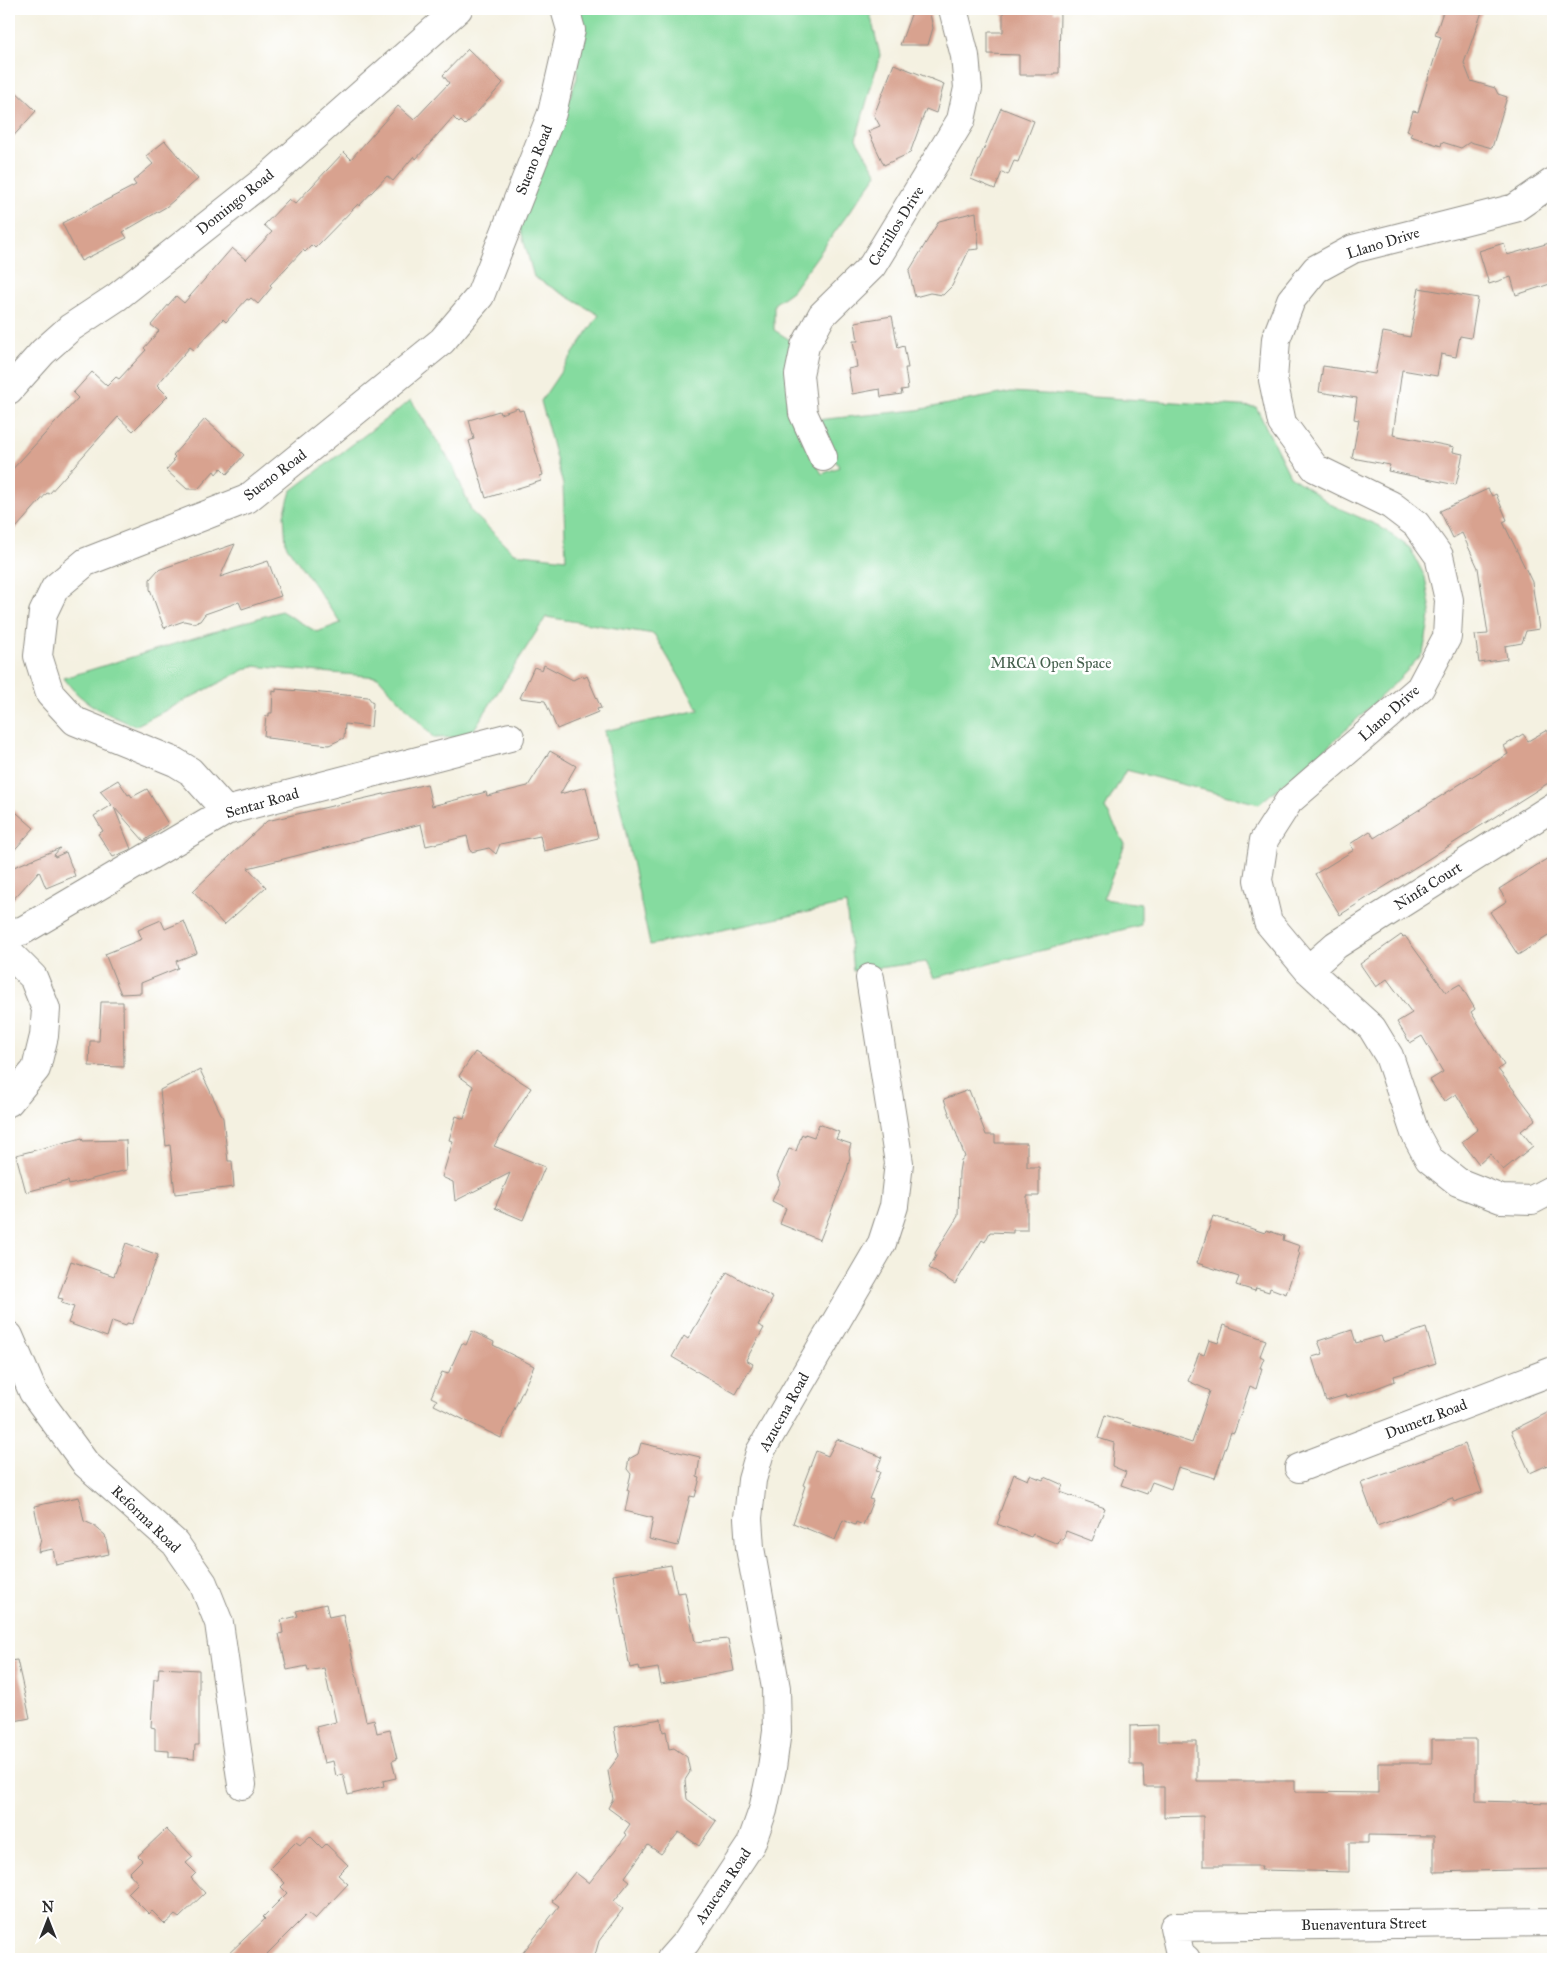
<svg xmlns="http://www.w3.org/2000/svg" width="1562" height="1968" font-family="'IM FELL Great Primer',serif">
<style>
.green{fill:#85db9f;stroke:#588365}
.building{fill:#d8a28f}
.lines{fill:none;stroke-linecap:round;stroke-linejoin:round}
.street-casing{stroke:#908e86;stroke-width:30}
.street{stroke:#fff;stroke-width:28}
.labels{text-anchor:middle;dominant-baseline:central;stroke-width:5;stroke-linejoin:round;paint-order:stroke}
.street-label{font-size:15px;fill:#2b2b2b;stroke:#fff}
.park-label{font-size:15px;fill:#46604e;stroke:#fff}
</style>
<rect width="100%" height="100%" fill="#fff"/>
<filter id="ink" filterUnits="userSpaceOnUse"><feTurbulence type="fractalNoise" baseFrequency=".02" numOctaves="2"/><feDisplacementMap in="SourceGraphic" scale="10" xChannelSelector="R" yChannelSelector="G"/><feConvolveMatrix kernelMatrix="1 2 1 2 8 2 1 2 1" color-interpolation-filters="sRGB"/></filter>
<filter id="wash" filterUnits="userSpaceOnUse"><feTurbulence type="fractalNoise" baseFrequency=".0096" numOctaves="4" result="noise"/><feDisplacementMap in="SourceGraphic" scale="20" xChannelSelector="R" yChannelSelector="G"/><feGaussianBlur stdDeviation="1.12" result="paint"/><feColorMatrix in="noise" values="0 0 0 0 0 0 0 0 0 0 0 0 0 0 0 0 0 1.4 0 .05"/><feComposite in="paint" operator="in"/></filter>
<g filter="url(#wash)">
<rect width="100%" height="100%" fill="#f4f1e1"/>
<path class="green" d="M 576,9 L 869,9 L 880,55 L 856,139 L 877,174 L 792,291 L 774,304 L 774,330 L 795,343 L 786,410 L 822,474 L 839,467 L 823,438 L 816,420 L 917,410 L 1011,392 L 1256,407 L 1290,476 L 1334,506 L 1379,526 L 1410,548 L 1425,577 L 1431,611 L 1423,653 L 1402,676 L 1331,744 L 1259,804 L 1126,770 L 1105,808 L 1125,844 L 1103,899 L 1141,904 L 1141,925 L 934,978 L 926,962 L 853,971 L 846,904 L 650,945 L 604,731 L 699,710 L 654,634 L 546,617 L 469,737 L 434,738 L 378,677 L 252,666 L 135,726 C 106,713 82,705 64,678 L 281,611 L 317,632 L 341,623 L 286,545 L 284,515 L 291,491 L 411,400 L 453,466 L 472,512 L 514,553 L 566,559 L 563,485 L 541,401 L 599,315 L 534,277 L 520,227 L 577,78 L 578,30 Z"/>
<g id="blocks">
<path class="building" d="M 913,9 L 929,9 L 933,28 L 928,45 L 900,45 Z
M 1444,9 L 1483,9 L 1464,63 L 1471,81 L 1495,88 L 1498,94 L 1507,97 L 1492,148 L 1470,142 L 1461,148 L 1442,142 L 1441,146 L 1410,136 L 1412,133 L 1407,131 L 1413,111 L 1418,112 L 1441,37 L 1435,35 Z
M 1003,10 L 1054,10 L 1054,12 L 1060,12 L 1059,73 L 1054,73 L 1054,75 L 1019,75 L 1019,55 L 988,54 L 988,32 L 1003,32 Z
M 468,49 L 503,83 L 479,110 L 465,125 L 461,121 L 459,123 L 453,117 L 416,159 L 414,156 L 393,181 L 387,176 L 359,206 L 358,204 L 315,248 L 312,245 L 305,252 L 303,250 L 270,285 L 272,287 L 258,304 L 251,298 L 249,300 L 247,299 L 226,322 L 223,319 L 194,350 L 190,347 L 157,385 L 168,396 L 133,431 L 118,417 L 49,494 L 47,493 L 9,536 L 9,473 L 78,398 L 73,393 L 92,372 L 107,386 L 116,377 L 119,379 L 146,350 L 144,348 L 159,331 L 151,325 L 176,296 L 184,303 L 232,248 L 246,260 L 272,232 L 264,225 L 289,199 L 295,204 L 344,152 L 351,159 L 398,106 L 414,120 L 449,83 L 443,75 Z
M 894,64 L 944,84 L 936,113 L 926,109 L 910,153 L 884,165 L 868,131 L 880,126 L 874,115 Z
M 9,85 L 36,111 L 9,141 Z
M 1001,108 L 1034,121 L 1018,162 L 1014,161 L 1008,175 L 1002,172 L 995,189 L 971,179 Z
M 165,141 L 198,179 L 166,207 L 123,232 L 127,238 L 81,261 L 62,223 L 136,185 L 133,181 L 153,164 L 146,156 Z
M 976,212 L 979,249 L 969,250 L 952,286 L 943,295 L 930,293 L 915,297 L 909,271 L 939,221 Z
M 1553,242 L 1553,283 L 1516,295 L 1511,277 L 1489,284 L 1479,251 L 1504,243 L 1507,255 Z
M 1419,288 L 1478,298 L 1471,338 L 1460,336 L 1456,357 L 1441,354 L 1437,376 L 1402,370 L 1393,435 L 1454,447 L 1453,452 L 1463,454 L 1456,485 L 1388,471 L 1390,465 L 1352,458 L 1359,420 L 1354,419 L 1357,398 L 1319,392 L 1323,366 L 1375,374 L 1383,332 L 1410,337 Z
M 892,316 L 898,348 L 904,346 L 908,368 L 905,368 L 908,389 L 901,390 L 902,394 L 881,397 L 880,389 L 852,394 L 848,369 L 857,367 L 853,341 L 858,341 L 855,322 Z
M 518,408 L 519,411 L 523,410 L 543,475 L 540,476 L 541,481 L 486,498 L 469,441 L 474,439 L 469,420 L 499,411 L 500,414 Z
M 205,419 L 244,455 L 227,474 L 221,468 L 216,474 L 214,471 L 198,489 L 187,489 L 166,470 L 174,461 L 172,460 L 175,457 L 173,455 Z
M 1488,489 L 1492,496 L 1496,494 L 1507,520 L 1503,522 L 1532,582 L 1539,629 L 1526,631 L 1522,643 L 1505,646 L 1507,659 L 1479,663 L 1475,635 L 1488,634 L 1478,568 L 1462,533 L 1453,538 L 1440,511 Z
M 235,544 L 220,577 L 268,561 L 281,596 L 242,609 L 239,602 L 205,614 L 200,621 L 193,623 L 184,621 L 164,628 L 150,589 L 150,579 L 158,570 Z
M 544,665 L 573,680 L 583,675 L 584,678 L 587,676 L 601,708 L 597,709 L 598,712 L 557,729 L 545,701 L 520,698 L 534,667 L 542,670 Z
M 276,689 L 368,697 L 373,703 L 371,727 L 345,724 L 344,738 L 329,745 L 267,738 L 268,736 L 264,736 L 266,716 L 269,716 L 269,713 L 272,713 L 273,691 L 276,692 Z
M 1547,730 L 1553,741 L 1553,780 L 1340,915 L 1315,874 L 1354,850 L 1350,844 L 1370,831 L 1374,838 L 1508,754 L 1504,746 L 1523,734 L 1528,741 Z
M 550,751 L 576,766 L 560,794 L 586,787 L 598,838 L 544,851 L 540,836 L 500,844 L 496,854 L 489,848 L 471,852 L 467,836 L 426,846 L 421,824 L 248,868 L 266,887 L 224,925 L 193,891 L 267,821 L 427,784 L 432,806 L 486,792 L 487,796 L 528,786 Z
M 118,780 L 128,795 L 130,794 L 132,797 L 147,789 L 168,824 L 144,841 L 114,807 L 131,849 L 113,857 L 98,834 L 103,831 L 94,816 L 112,805 L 100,791 Z
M 9,806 L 34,828 L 9,856 Z
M 60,848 L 54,855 L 55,857 L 66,852 L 75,876 L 46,888 L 39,871 L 9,904 L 9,869 Z
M 1553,855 L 1553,933 L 1518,955 L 1490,912 L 1507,901 L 1499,889 Z
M 161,920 L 165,929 L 184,921 L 197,953 L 176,961 L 178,968 L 141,983 L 141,993 L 121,994 L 105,954 L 142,939 L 138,930 Z
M 1401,935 L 1403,937 L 1405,936 L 1446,992 L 1460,984 L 1475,1009 L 1471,1012 L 1504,1065 L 1498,1069 L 1536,1119 L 1521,1131 L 1533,1146 L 1503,1170 L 1490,1154 L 1479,1164 L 1462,1142 L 1478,1129 L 1456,1094 L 1444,1102 L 1430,1080 L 1443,1072 L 1422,1036 L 1410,1043 L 1397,1022 L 1412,1013 L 1387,979 L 1376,987 L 1360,964 Z
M 101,1002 L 123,1002 L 124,1067 L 89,1066 L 90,1041 L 99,1041 Z
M 475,1052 L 531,1088 L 494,1146 L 545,1167 L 523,1220 L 495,1208 L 510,1173 L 455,1201 L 453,1182 L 442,1177 L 453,1141 L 449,1140 L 456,1116 L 464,1119 L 473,1086 L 459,1076 Z
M 200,1070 L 223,1118 L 228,1161 L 232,1161 L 234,1187 L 175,1194 L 170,1145 L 166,1146 L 160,1090 Z
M 969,1090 L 986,1135 L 995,1135 L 995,1143 L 1027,1143 L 1027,1167 L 1039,1167 L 1039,1196 L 1027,1196 L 1027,1230 L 1013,1230 L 1013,1233 L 990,1232 L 985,1242 L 982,1240 L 955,1284 L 929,1268 L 936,1256 L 935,1253 L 958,1216 L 959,1172 L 961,1160 L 965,1157 L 944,1099 Z
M 819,1124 L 839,1132 L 836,1139 L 851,1144 L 849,1151 L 850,1157 L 847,1171 L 820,1240 L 780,1224 L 786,1208 L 772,1201 L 780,1183 L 777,1176 L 789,1149 L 796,1151 L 802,1134 L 805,1136 L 805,1134 L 814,1137 Z
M 82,1138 L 83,1141 L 126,1140 L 127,1170 L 69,1185 L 68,1181 L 26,1192 L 16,1155 Z
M 1213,1216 L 1265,1233 L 1266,1230 L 1284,1236 L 1283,1240 L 1300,1246 L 1298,1252 L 1300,1253 L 1286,1294 L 1270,1288 L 1269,1292 L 1256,1288 L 1255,1291 L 1236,1285 L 1239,1277 L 1197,1263 Z
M 126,1243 L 158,1255 L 132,1324 L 127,1323 L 126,1326 L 112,1321 L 107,1337 L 68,1323 L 74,1307 L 61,1303 L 63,1299 L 58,1298 L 71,1261 L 114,1276 Z
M 727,1272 L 773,1298 L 758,1325 L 764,1328 L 746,1360 L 753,1364 L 736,1394 L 672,1357 L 684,1336 L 688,1339 Z
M 1224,1325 L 1266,1340 L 1260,1356 L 1264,1358 L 1260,1368 L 1262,1368 L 1256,1389 L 1250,1386 L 1234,1433 L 1231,1432 L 1215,1478 L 1178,1467 L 1171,1489 L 1152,1482 L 1147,1494 L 1121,1485 L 1126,1472 L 1112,1466 L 1114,1443 L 1098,1438 L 1105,1415 L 1192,1443 L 1210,1391 L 1188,1381 L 1199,1353 L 1204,1355 L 1209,1340 L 1218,1343 Z
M 1426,1328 L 1436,1363 L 1394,1376 L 1395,1381 L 1374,1389 L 1347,1397 L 1346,1395 L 1326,1401 L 1312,1357 L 1323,1354 L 1318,1341 L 1352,1330 L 1356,1343 L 1381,1336 L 1383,1342 Z
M 472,1331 L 494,1342 L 493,1345 L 534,1366 L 501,1438 L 434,1405 L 437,1400 L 431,1397 L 442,1372 L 448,1374 L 462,1343 L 466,1345 Z
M 1553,1410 L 1553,1466 L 1552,1463 L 1530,1473 L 1511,1431 Z
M 837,1439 L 882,1457 L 876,1471 L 880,1472 L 869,1499 L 873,1500 L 863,1525 L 856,1522 L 855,1525 L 843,1520 L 835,1540 L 793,1523 L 803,1496 L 802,1495 L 805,1486 L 803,1485 L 816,1451 L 828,1456 Z
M 641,1443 L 700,1457 L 697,1477 L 700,1478 L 695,1497 L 690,1496 L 678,1546 L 649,1539 L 653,1518 L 625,1511 L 629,1491 L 627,1490 L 631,1474 L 627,1469 L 629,1459 L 638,1454 Z
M 1465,1444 L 1482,1492 L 1454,1502 L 1452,1498 L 1377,1526 L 1361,1483 Z
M 1014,1474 L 1028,1480 L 1030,1475 L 1043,1480 L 1045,1477 L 1063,1485 L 1060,1492 L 1105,1508 L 1092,1541 L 1066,1531 L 1063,1540 L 1060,1538 L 1058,1544 L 1033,1534 L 1031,1537 L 997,1524 L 1000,1516 L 999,1515 Z
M 79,1497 L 84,1521 L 93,1525 L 105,1535 L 109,1554 L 56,1565 L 53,1549 L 38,1552 L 41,1538 L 34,1506 Z
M 671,1565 L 677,1593 L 685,1592 L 695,1642 L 728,1639 L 734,1671 L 661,1684 L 658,1668 L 640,1671 L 639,1666 L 630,1668 L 613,1575 Z
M 326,1604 L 329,1617 L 343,1614 L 366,1721 L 374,1719 L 377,1733 L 390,1730 L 397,1759 L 392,1761 L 396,1778 L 383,1781 L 384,1786 L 348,1795 L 343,1774 L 336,1776 L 333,1761 L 324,1763 L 316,1727 L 336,1722 L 324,1668 L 308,1671 L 307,1666 L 287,1670 L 279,1634 L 283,1633 L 281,1620 L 298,1616 L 296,1611 Z
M 17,1660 L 30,1718 L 9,1722 L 9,1661 Z
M 159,1668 L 199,1670 L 199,1745 L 195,1745 L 194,1759 L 169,1757 L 169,1751 L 155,1750 L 155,1728 L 151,1727 L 154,1679 L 158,1679 Z
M 661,1719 L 663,1732 L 666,1731 L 669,1749 L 674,1748 L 687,1757 L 690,1772 L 685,1780 L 687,1799 L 716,1821 L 699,1846 L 679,1832 L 661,1854 L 648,1845 L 625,1877 L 630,1881 L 614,1901 L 623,1909 L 599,1941 L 594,1959 L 518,1959 L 559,1906 L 552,1901 L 575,1872 L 589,1883 L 627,1835 L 624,1833 L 630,1824 L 608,1808 L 613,1799 L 608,1771 L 619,1756 L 614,1727 Z
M 1158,1725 L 1158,1741 L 1197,1741 L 1197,1781 L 1295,1781 L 1295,1792 L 1378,1793 L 1378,1763 L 1432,1763 L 1432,1739 L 1476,1739 L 1476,1801 L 1553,1803 L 1553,1869 L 1434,1872 L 1434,1836 L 1368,1835 L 1368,1843 L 1349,1843 L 1349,1872 L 1261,1870 L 1262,1866 L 1203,1866 L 1203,1816 L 1164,1817 L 1164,1787 L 1144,1787 L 1143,1765 L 1130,1765 L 1130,1726 Z
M 166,1829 L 193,1857 L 186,1863 L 196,1873 L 191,1878 L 205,1893 L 179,1918 L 175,1915 L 165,1924 L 152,1911 L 149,1914 L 128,1893 L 138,1883 L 129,1873 L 142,1860 L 138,1856 Z
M 310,1836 L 322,1848 L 326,1844 L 348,1865 L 338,1875 L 348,1884 L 315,1919 L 308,1913 L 262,1959 L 223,1959 L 265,1919 L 263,1917 L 287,1893 L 281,1887 L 285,1883 L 270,1868 L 296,1842 L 300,1845 Z"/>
</g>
</g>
<g filter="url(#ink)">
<use href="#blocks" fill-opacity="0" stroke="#908e86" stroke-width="1"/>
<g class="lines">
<defs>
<path id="street" d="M 1553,182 L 1515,208 L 1353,249 L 1316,269 L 1291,300 L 1276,339 L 1273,380 L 1282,423 L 1315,468 L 1391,505 L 1416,524 L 1439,556 L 1449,600 L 1447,637 L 1420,688 L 1289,801 L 1264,840 L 1258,880 L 1268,922 L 1308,970 L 1372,1028 L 1389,1056 L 1415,1133 L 1429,1159 L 1458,1182 L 1501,1199 L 1532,1200 L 1553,1189
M 9,390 L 43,352 L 70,328 L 117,297 L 266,179 L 458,9
M 823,457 L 803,413 L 799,375 L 805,346 L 822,315 L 872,266 L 961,120 L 968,88 L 965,56 L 953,9
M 226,811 L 190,771 L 175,762 L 75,721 L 50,694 L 38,656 L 43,613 L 55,588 L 86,562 L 247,499 L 442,341 L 480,296 L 552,113 L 571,30 L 565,9
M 9,932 L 22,931 L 226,811 L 510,737
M 9,953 L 33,977 L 46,1009 L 44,1036 L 36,1069 L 9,1102
M 1308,970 L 1336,945 L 1553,807
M 9,1336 L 33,1392 L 86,1464 L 175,1543 L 203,1583 L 219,1623 L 242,1785
M 1299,1468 L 1553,1371
M 671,1959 L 686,1942 L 751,1844 L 763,1810 L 772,1768 L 777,1731 L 776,1688 L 750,1548 L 748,1518 L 752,1480 L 760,1452 L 882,1243 L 894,1206 L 899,1163 L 870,978
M 1186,1959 L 1180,1954 L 1174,1927 L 1553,1922"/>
</defs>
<use href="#street" class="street-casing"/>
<use href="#street" class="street"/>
</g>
</g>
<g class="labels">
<g class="street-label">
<text transform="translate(534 160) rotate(-68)">Sueno Road</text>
<text transform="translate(235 202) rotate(-39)">Domingo Road</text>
<text transform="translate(896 226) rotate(-58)">Cerrillos Drive</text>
<text transform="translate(1383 243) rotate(-17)">Llano Drive</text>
<text transform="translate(275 475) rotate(-37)">Sueno Road</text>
<text transform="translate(1389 713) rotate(-42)">Llano Drive</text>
<text transform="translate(262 803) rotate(-16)">Sentar Road</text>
<text transform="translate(1428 886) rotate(-32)">Ninfa Court</text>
<text transform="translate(784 1412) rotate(-61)">Azucena Road</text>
<text transform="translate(1426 1419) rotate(-21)">Dumetz Road</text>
<text transform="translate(146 1519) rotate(44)">Reforma Road</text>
<text transform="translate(723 1886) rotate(-56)">Azucena Road</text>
<text transform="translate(1364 1924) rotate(-1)">Buenaventura Street</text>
</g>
<g class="park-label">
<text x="1051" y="663">MRCA Open Space</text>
</g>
</g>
<rect width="1562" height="1968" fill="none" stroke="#fff" stroke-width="30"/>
<g transform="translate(48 1920)" stroke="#ffffff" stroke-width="4" paint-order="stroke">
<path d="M0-4L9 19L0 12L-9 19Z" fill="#2b2b2b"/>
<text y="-8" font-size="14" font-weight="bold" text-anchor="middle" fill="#2b2b2b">N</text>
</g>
</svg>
